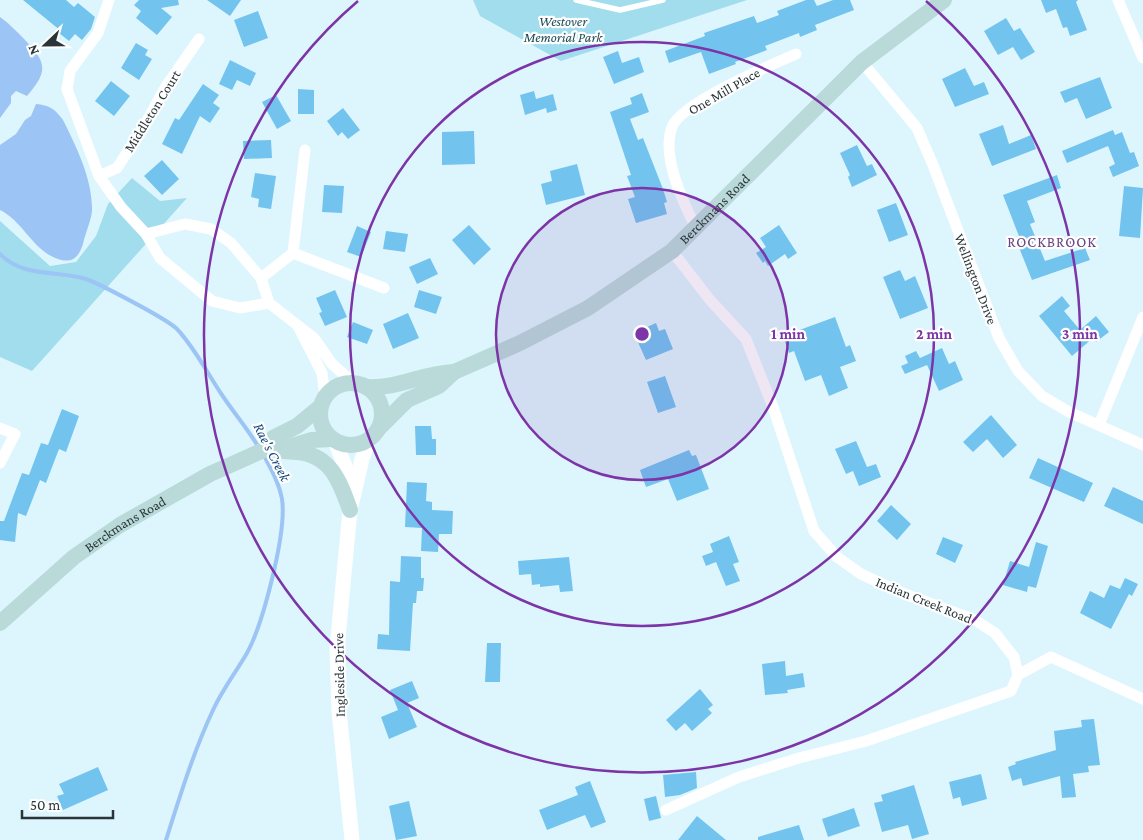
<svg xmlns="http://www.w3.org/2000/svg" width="1143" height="840" font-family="'Crimson Pro',serif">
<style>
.green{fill:#a1ddec}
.water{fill:#9cc4f4}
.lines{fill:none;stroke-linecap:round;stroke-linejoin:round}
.stream{stroke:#9cc4f4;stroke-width:4}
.building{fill:#73c3ef}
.service{stroke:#fff;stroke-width:5.5}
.minor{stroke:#fff;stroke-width:11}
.tertiary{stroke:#fff;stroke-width:15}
.secondary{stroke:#badada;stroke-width:16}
.ring{fill:none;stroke:#7c34a7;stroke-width:2.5}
.labels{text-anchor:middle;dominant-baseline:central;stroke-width:4.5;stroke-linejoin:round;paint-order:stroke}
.park-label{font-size:14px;font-style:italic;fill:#1c4a54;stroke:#fefefe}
.street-label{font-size:14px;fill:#293538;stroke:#fefefe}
.neighbourhood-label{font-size:15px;letter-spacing:1px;fill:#694681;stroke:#fefefe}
.water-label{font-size:15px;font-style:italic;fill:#14477c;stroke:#fefefe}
.centre{fill:#7c34a7;stroke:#fefefe;stroke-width:2.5}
.ring-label{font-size:15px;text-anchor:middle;font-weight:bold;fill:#7c34a7;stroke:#fefefe;stroke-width:4.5;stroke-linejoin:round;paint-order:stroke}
</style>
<rect width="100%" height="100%" fill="#ddf6fd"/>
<path class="green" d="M 473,0 L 747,0 L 561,61 L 480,16 Z
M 132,178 L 160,201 L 187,198 L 32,371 L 0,357 L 0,221 L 50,266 L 76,262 L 96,236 L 108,204 Z"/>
<path class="water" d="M 0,17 C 10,24 18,33 26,41 C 48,64 47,72 27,96 L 16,91 L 11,96 L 11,103 L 0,118 Z
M 36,104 C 49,105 55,109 63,120 C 76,146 93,180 92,211 C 91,221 85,234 83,244 C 79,257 72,264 58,259 C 33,251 23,221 0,210 L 0,145 L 16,134 L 25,120 L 31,116 Z"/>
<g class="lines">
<path class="stream" d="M 0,254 C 23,278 57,270 86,279 C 100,284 167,319 177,329 C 195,348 207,373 222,395 C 234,413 248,429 259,448
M 166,840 C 180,796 194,750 214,708 C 223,689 236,672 247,653 C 263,624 287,532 282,499 C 279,483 271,469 263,454"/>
</g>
<path class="building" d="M 23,0 L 66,0 L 74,7 L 78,3 L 95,17 L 91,29 L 82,40 L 75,34 L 69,41 L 59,33 L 61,31 Z
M 139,0 L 178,0 L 179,5 L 161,8 L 172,17 L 157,35 L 136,18 L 141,11 L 134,5 Z
M 207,0 L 241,0 L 230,16 Z
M 806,0 L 814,0 L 817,6 L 833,0 L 850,0 L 854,10 L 815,25 L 817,30 L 800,37 L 799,33 L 765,46 L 767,50 L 735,62 L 736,64 L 709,74 L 701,52 L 669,63 L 665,51 L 705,36 L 704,33 L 754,16 L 757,23 L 779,15 L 777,11 Z
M 1041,0 L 1078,0 L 1076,2 L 1087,30 L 1070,36 L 1067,27 L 1063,28 L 1056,9 L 1046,13 Z
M 258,11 L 268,38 L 244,47 L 234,20 Z
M 1006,18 L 1014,31 L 1020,28 L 1035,52 L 1021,60 L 1013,47 L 998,55 L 984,31 Z
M 136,43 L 148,50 L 145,55 L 152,59 L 139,80 L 121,68 Z
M 618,51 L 622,63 L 639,57 L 644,72 L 614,84 L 603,57 Z
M 230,60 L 256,73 L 250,86 L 237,80 L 232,90 L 219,84 Z
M 965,68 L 974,86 L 984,82 L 989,94 L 955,107 L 942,79 Z
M 1100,77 L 1112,108 L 1086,119 L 1077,98 L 1065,103 L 1060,92 Z
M 111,81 L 130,96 L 114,116 L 95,101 Z
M 203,84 L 219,95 L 213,103 L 220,108 L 210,123 L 200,116 L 182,154 L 162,144 L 175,118 L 179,120 Z
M 298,89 L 314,90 L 314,114 L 298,114 Z
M 534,91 L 536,99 L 553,94 L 557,110 L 547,113 L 546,108 L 525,115 L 520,95 Z
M 642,93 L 649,112 L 630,119 L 638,140 L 643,138 L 663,189 L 667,202 L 664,203 L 667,214 L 636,223 L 628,199 L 635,197 L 627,176 L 631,175 L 610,112 L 632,104 L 630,98 Z
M 276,95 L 291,121 L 277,129 L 262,102 Z
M 343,108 L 360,130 L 348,139 L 342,132 L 338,136 L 327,121 Z
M 1003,125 L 1009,144 L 1031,135 L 1036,149 L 992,166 L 979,134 Z
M 1113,130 L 1115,135 L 1122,132 L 1130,153 L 1134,152 L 1139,166 L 1113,177 L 1109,167 L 1115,164 L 1108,146 L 1067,163 L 1062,151 Z
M 474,131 L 475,164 L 442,165 L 442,132 Z
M 271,140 L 272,158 L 244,159 L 243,141 Z
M 857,145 L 867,166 L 872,164 L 877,175 L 852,187 L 848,177 L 850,175 L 840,153 Z
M 162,160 L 179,179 L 162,195 L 144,176 Z
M 577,164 L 585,195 L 546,205 L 541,184 L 552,181 L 550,171 Z
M 255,173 L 276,176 L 271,209 L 258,207 L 259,199 L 251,197 Z
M 1057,175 L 1061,188 L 1027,201 L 1035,222 L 1030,224 L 1045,261 L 1085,248 L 1090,260 L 1032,280 L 1018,245 L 1022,244 L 1003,195 Z
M 324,185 L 344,186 L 342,213 L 322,212 Z
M 1124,186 L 1143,188 L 1140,238 L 1119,236 Z
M 896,203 L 908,235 L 889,242 L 877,210 Z
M 469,225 L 491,249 L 474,265 L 452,240 Z
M 779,225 L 797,253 L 788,259 L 785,254 L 768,266 L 765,261 L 763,263 L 756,253 L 766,247 L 760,238 Z
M 357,226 L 371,232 L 361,257 L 347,252 Z
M 386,231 L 408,234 L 405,252 L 383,249 Z
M 430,258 L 438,274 L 417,284 L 409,267 Z
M 900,270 L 905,281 L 915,276 L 928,308 L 900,319 L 883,277 Z
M 335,290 L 347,317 L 325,326 L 319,313 L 322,312 L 316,298 Z
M 419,290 L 442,297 L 436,314 L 414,307 Z
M 1062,296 L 1070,306 L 1064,311 L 1080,330 L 1096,316 L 1109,332 L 1096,342 L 1093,338 L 1072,356 L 1039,316 Z
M 408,313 L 419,338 L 393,349 L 383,324 Z
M 835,317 L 846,347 L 850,345 L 856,361 L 840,367 L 848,388 L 829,396 L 821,375 L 805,381 L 794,351 L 789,353 L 783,336 Z
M 353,322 L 373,330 L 367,344 L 347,337 Z
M 656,323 L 659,331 L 665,329 L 673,349 L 646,360 L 637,340 L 641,338 L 638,331 Z
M 942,348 L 949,364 L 955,361 L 963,380 L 939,391 L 927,365 L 905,374 L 901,366 L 908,363 L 905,356 L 916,351 L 920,358 Z
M 665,376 L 676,407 L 658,413 L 647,382 Z
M 62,409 L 79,416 L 66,452 L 59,449 L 46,483 L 40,480 L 26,516 L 18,513 L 15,542 L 0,540 L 0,521 L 4,521 L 22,473 L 29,475 L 41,443 L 48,445 Z
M 991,415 L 1017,445 L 1003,458 L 987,439 L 973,452 L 963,442 Z
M 415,426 L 431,426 L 432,439 L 436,439 L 436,455 L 416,455 Z
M 856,441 L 867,467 L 876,464 L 881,477 L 859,486 L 853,471 L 846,474 L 835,449 Z
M 689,450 L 692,456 L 696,455 L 709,489 L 677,501 L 668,479 L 646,487 L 640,470 Z
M 1038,458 L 1093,483 L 1084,502 L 1029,478 Z
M 407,482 L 427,483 L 426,501 L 432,502 L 432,510 L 453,511 L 452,534 L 439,534 L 438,552 L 421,551 L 422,528 L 405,527 Z
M 1113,487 L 1143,501 L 1143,524 L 1104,506 Z
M 891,505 L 911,524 L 897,540 L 877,521 Z
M 729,536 L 739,562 L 733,564 L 740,581 L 726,586 L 716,562 L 706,566 L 702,556 L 713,552 L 710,544 Z
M 943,537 L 963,545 L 955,563 L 936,554 Z
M 1036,542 L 1048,546 L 1036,588 L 1028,586 L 1027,592 L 1003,585 L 1010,561 L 1029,567 Z
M 401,556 L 421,557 L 421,578 L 424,578 L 423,591 L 417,591 L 416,603 L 413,603 L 410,651 L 377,649 L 378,634 L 389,635 L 390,581 L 400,582 Z
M 569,557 L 573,591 L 560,592 L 559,585 L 540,587 L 540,584 L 532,585 L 531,574 L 519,575 L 518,561 Z
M 1125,578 L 1138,584 L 1132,596 L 1129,594 L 1111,629 L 1080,613 L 1090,591 L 1104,598 L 1110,585 L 1120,589 Z
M 487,643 L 501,643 L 500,682 L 485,682 Z
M 785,661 L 786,676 L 803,673 L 805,687 L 787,690 L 788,693 L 765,695 L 762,664 Z
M 412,681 L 419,698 L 407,703 L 417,727 L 389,739 L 381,717 L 398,710 L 390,690 Z
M 700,689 L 713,705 L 708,709 L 712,713 L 692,731 L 685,723 L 676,731 L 666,720 Z
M 1094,719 L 1100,765 L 1088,766 L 1089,772 L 1073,774 L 1076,797 L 1062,798 L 1060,776 L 1023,786 L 1021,778 L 1012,781 L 1008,767 L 1016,764 L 1015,762 L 1056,750 L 1054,731 L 1082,727 L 1081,720 Z
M 98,767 L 108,790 L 63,810 L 57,796 L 64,794 L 59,784 Z
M 696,772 L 697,788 L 680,795 L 665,797 L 663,775 Z
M 981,774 L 987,799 L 962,806 L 960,797 L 953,799 L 949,782 Z
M 590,781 L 606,822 L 591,828 L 585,815 L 547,830 L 539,810 L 578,795 L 575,787 Z
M 914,785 L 929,834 L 912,839 L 908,825 L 882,832 L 874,803 L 883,801 L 881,795 Z
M 656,796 L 661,818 L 649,821 L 644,799 Z
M 409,801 L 417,836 L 396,840 L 389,806 Z
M 854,808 L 860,826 L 828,837 L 822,819 Z
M 697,816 L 726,840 L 678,840 Z
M 799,825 L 804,840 L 758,840 L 758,837 Z"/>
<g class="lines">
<path class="service" d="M 576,0 L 620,10 L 663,0"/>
<path class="minor" d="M 109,0 L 98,33 L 70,71 L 67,89 L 99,176 L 121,207 L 146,234 L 160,258 L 212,301 L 240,308 L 269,303
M 1118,0 L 1143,58
M 862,62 L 917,128 L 933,165 L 999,338 L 1018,371 L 1042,396 L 1069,412 L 1143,445
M 99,176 L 117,168 L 142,130 L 165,88 L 199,39
M 696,228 C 683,202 661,156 672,127 C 681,103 771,65 796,54
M 146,234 L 185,224 L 211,229 L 231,243 L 261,278 L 269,303
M 293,253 L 305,150
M 261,278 L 293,253 L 384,288
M 269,303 L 314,338 L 332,364 L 354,383
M 299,328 L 322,373 L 325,396
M 1099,425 L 1143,317
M 0,428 L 15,434 L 0,463
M 1018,675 L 1051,657 L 1143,699
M 666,810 L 739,777 L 799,758 L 866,741 L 1011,691 L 1018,675 L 1014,657 L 995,633 L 975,620 L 902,593 L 861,574 L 837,557 L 814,531 L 773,407 L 746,339 L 710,300 L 672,251"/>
<path class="tertiary" d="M 335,441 L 348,474 L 350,491
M 352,840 L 339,711 L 337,649 L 350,510 L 362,459 L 369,439"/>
<g class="secondary">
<circle cx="351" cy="414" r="31"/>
<path d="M 366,387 C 398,389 423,373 454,372"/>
<path id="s1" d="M 379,428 L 407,400 L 439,386 L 454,372 L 520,343 L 588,308 L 672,251 L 862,62 L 944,0"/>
<path d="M 286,448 L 312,440 L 332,439"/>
<path d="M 266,449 C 276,451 286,451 297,452 C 331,455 340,482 350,510"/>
<path id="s2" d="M 0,623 L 74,557 L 120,525 L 210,474 L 266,449 L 273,438 L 297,426 L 320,407"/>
</g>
</g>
<circle cx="642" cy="334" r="146" fill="#7c34a7" fill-opacity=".12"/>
<g class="ring">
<circle cx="642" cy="334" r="146"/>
<circle cx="642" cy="334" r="292"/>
<path d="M926 1A438 438 0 1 1 358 1"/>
</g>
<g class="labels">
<g class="park-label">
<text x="563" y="21">Westover<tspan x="563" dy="16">Memorial Park</tspan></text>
</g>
<g class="street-label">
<text transform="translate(724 91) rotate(-30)">One Mill Place</text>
<text transform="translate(152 111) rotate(-58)">Middleton Court</text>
<text stroke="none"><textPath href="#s1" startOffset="405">Berckmans Road</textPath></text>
<text transform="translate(976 279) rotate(69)">Wellington Drive</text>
<text stroke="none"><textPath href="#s2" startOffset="160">Berckmans Road</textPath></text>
<text transform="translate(924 600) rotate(22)">Indian Creek Road</text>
<text transform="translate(339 675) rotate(-91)">Ingleside Drive</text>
</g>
<g class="neighbourhood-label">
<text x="1052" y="242">ROCKBROOK</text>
</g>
<g class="water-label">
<text transform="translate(272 452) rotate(63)">Rae's Creek</text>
</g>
</g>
<circle cx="642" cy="334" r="8" class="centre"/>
<g class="ring-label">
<text x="788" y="339">1 min</text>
<text x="934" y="339">2 min</text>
<text x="1080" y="339">3 min</text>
</g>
<g transform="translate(45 45) rotate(248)" stroke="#fefefe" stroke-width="4" paint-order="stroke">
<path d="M0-4L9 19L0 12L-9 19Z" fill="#293538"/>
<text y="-8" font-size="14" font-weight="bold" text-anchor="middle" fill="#293538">N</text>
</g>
<path d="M22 810v8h91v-8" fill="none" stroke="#293538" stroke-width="2.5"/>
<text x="30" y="810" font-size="15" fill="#293538" stroke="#fefefe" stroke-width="4" paint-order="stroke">50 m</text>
</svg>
